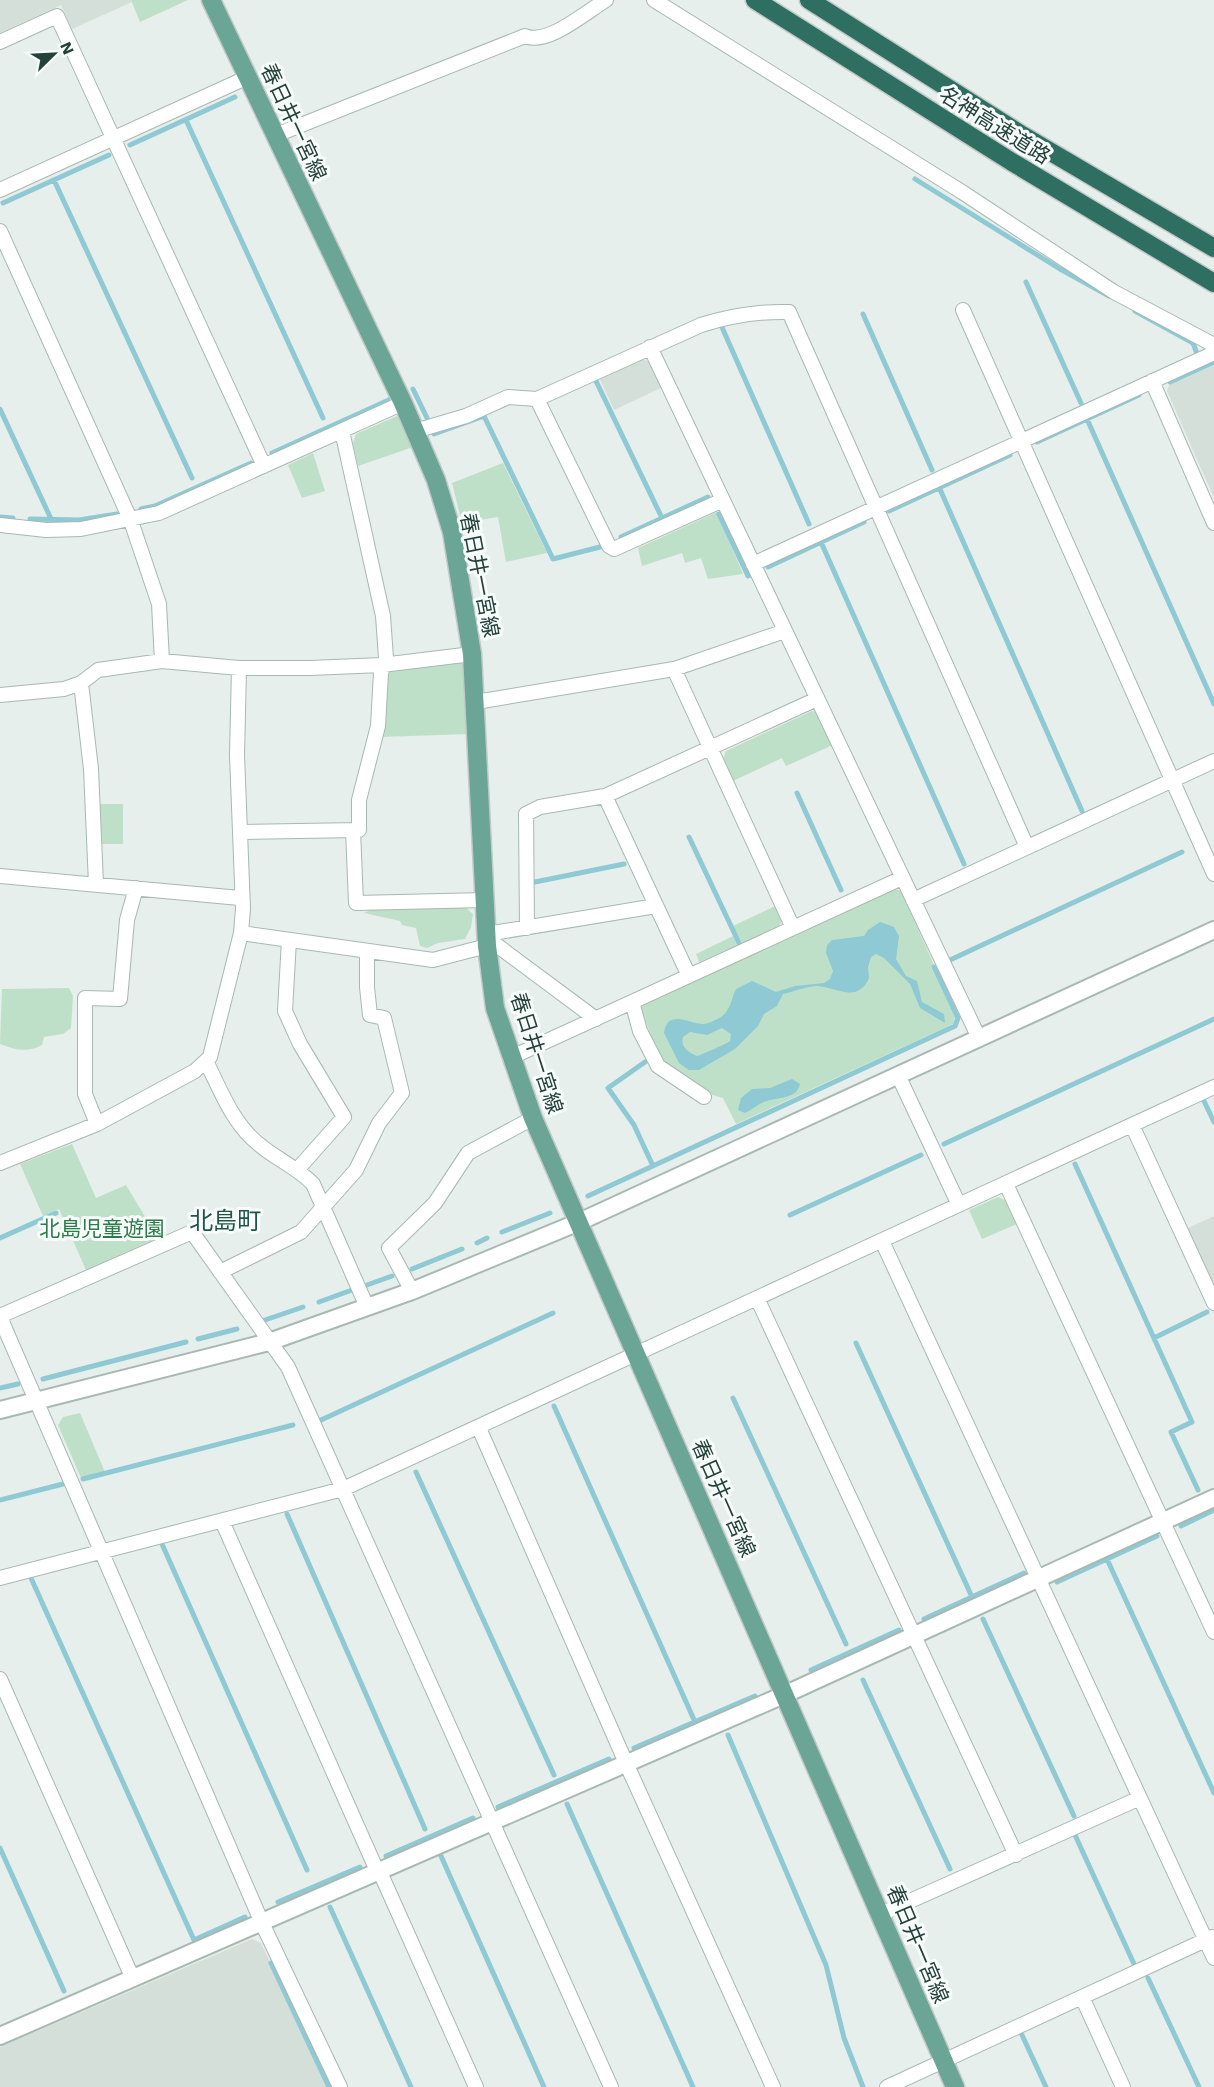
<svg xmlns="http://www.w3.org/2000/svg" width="1214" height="2087" font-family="'Work Sans','Noto Sans JP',sans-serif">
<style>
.built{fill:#d4dfda}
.green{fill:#bfe0c8}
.water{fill:#8ec9d4;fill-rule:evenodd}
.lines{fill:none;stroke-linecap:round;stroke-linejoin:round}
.stream{stroke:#8ec9d4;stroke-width:5}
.minor-casing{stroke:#a8b8b2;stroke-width:16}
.tertiary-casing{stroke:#a8b8b2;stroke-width:20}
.primary-casing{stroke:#c2cac8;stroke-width:21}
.motorway-casing{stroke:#c2cac8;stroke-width:21}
.minor{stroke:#fff;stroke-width:14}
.tertiary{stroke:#fff;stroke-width:16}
.primary{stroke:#6aa596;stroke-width:18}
.motorway{stroke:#2f6f62;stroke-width:18}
.labels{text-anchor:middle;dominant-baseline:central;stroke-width:6;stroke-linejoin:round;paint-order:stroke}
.street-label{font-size:21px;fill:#24423a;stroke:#f7fbf9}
.park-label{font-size:21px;fill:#2d7a4b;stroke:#f7fbf9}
.quarter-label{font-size:24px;fill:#1f5548;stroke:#f7fbf9}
</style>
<rect width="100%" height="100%" fill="#e6efeb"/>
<path class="built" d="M 0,0 L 131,0 L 132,2 L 72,29 L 61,5 L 0,33 Z
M 636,358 L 651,362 L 663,387 L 614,410 L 598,375 Z
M 1214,365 L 1214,498 L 1167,391 L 1169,385 Z
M 1214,1216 L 1214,1291 L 1186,1229 Z
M 252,1939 L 261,1943 L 328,2087 L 0,2087 L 0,2047 Z"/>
<path class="green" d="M 131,0 L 188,0 L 140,22 Z
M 397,416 L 400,417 L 413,447 L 358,466 L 353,443 L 356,434 Z
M 313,453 L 325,491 L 302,498 L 288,465 Z
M 503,463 L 547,553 L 506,562 L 498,517 L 462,523 L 452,483 Z
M 717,512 L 743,574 L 708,579 L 701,558 L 685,563 L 682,553 L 642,566 L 638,548 Z
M 463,660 L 470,734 L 380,737 L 387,668 Z
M 812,711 L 818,713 L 833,745 L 786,766 L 782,758 L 733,781 L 723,759 L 726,751 Z
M 100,804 L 123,804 L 123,844 L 100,844 Z
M 895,889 L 901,891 L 934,965 L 931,967 L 955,1017 L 953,1024 L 736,1124 L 723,1098 L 709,1094 L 661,1060 L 639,1005 Z
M 775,906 L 782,920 L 779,927 L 742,943 L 733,926 Z
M 465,907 L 473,914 L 471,927 L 465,939 L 438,943 L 427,948 L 420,946 L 416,928 L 402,925 L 400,921 L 364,913 L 373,909 Z
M 733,936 L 737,945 L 699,962 L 696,954 Z
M 69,988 L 73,996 L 71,1028 L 63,1034 L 44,1037 L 42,1045 C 27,1053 15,1050 0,1044 L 2,989 Z
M 72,1144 L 96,1198 L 126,1185 L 158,1238 L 86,1270 L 59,1209 L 43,1216 L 20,1164 Z
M 998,1197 L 1007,1201 L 1017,1224 L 982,1239 L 969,1210 Z
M 80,1413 L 105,1472 L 81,1478 L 58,1425 L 63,1417 Z"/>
<path class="water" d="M 880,922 L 894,927 L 899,936 L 896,959 L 906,976 L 917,981 L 922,1002 L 944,1014 L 945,1023 L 920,1008 L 910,984 L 884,958 L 876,954 L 871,957 L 868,967 L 869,978 C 858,1004 836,987 817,986 C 807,986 793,992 783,994 L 777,1006 L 764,1014 L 758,1026 L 735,1049 L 699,1070 L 689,1070 L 679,1063 L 664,1033 C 667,1008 690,1024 703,1024 C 708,1024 716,1020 721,1017 C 731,1010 731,999 736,989 L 752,981 L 776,992 L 795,986 L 824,983 L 830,979 L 833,971 L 826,953 L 827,945 L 832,940 L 864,936 L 868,930 ZM 722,1028 L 731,1034 L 730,1041 C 728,1043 701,1055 697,1056 C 689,1053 680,1047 683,1037 L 690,1032 L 707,1035 Z
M 792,1079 L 800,1084 C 797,1099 779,1097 767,1101 C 759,1103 753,1109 745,1113 L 738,1110 L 741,1098 L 752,1089 L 770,1088 Z"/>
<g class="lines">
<path class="stream" d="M 186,120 L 323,418
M 130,145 L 235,97
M 915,179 L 1060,269 L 1109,296
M 54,180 L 192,478
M 3,203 L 109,155
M 1026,282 L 1081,403
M 1135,311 L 1193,343 L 1196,351
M 863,314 L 932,470
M 721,325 L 809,524
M 595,379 L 662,518
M 1170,382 L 1214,362
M 413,389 L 427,418
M 0,409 L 52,521
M 1087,419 L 1214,704
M 434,434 L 484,416 L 553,559 L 600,547
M 1037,442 L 1139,395
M 272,453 L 391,399
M 939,487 L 1082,811
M 141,509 L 155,506 L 251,463
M 889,511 L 1010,455
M 719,514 L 748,576 L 751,575
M 0,517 L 13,518
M 30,519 L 79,520 L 117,514
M 621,537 L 708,497
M 821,542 L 964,864
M 768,567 L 864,522
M 797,793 L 841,890
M 689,837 L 739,943
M 535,882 L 624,864
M 950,960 L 1182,852
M 645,1062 L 608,1088 L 634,1125 L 653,1166
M 1204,1101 L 1214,1122
M 944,1144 L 1214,1019
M 1075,1164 L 1192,1422 L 1171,1432 L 1198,1490
M 588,1196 L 955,1026 L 958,1018 L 934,967
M 790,1215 L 921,1155
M 502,1232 L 550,1213
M 0,1238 L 56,1213
M 477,1243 L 487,1238
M 412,1269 L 462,1249
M 367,1285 L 392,1276
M 319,1302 L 352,1290
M 265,1320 L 303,1307
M 1154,1338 L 1207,1312
M 198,1339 L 237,1329
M 856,1343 L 972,1597
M 43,1379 L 186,1342
M 0,1388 L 18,1384
M 733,1398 L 846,1644
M 554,1406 L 695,1722
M 321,1420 L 553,1313
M 416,1472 L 554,1775
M 83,1479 L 293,1425
M 0,1500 L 63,1484
M 287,1514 L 425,1829
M 1181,1526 L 1214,1510
M 162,1544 L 307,1870
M 1107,1559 L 1214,1793
M 31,1578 L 194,1940 L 245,1917
M 1057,1582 L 1157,1536
M 924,1619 L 1024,1573
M 983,1619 L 1074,1816
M 811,1670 L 899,1630
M 863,1680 L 950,1869
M 728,1735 L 826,1965 L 844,2038 L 863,2087
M 634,1748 L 755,1696
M 567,1804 L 693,2087
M 498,1807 L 609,1759
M 1075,1835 L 1134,1964
M 0,1848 L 64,1991
M 386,1856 L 473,1818
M 441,1856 L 544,2087
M 278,1902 L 360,1867
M 330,1907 L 411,2087
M 271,1963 L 329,2087
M 1148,1978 L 1199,2087
M 1022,2035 L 1046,2087"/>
<defs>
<path id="minor" d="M 654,0 L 962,192 L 1114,292 L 1214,345
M 0,42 L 57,16 L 264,466
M 276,135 L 525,36 C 547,46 586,12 606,0
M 0,190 L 248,77
M 0,231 L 131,521 L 159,604 L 162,661
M 963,310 L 1214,874
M 650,347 L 979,1038
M 1152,381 L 1214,523
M 537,399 L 701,325 C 730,316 758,311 789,312 L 1027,847
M 415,431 L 466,416 L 508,397 L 537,399 L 609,546 L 614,549 L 723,500
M 0,525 L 46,530 L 81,529 L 159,513 L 403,403
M 753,564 L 1214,353
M 674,669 L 785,631
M 81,683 L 91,769 L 96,884
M 0,695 L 64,689 L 81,683 L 98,670 L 162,661 L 239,668 L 310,668 L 382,665 L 472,654
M 476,702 L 674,669 L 793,928
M 605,796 L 689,976
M 353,830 L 356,903 L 485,900
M 240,832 L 359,830 L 359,800 L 378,726 L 381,673 L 386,658 L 383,616 L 342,431
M 0,876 L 240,898
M 913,900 L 1214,761
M 527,928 L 526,814 L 540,807 L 605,796 L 817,699
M 241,933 L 433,960 L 487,946
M 487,934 L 656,906
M 487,938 L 596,1019
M 289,940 L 285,1011 L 300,1044 L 344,1117 L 297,1170
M 632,1002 L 640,1031 L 658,1066 L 704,1097
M 510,1058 L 902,878
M 206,1061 C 221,1091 233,1125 261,1146 C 278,1160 298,1168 313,1184 L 367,1307
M 898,1075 L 959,1205
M 97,1124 L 85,1094 L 85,998 L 120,999 L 127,920 L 136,888
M 1132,1125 L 1214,1303
M 0,1163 L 97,1124 L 195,1071 L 210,1057 L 241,933 L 243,909 L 237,755 L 239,668
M 1006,1184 L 1214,1632
M 882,1241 L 1214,1958
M 220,1272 L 301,1232 L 356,1170 L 379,1123 L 402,1093 L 384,1018 L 370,1015 L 367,987 L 367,951
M 412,1291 L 389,1248 L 435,1203 L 468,1153 L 533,1118
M 757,1298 L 1016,1855
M 0,1316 L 192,1232 L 288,1367 L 611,2087
M 0,1317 L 262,1923 L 340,2087
M 479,1428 L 626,1763 L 773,2087
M 222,1521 L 378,1873
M 0,1578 L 343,1489 L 1214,1087
M 0,1679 L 133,1979
M 380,1872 L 476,2087
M 881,1914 L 1140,1798
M 1082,1997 L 1123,2087
M 887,2087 L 1212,1937"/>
<path id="tertiary" d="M 0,1410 L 269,1342 L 412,1291 L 579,1222 L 1214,930
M 0,2036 L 786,1694 L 1214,1498"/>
<path id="primary" d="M 211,0 L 403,403 L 436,480 L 452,532 L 472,654 L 487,946 L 495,1008 L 533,1118 L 955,2087"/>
<path id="motorway" d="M 755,0 L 1012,162 L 1214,283
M 809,0 L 1022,135 L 1214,248"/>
</defs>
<use href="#minor" class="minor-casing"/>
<use href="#tertiary" class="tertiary-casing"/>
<use href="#primary" class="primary-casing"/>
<use href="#motorway" class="motorway-casing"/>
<use href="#minor" class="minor"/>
<use href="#tertiary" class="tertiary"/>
<use href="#primary" class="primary"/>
<use href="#motorway" class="motorway"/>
</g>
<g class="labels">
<g class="street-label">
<text transform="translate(294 122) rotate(65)">春日井一宮線</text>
<text transform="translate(995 125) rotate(32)">名神高速道路</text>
<text transform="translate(480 575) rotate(79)">春日井一宮線</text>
<text transform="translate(537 1053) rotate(72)">春日井一宮線</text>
<text transform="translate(724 1498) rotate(66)">春日井一宮線</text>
<text transform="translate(918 1944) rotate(67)">春日井一宮線</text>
</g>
<g class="park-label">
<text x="102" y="1228">北島児童遊園</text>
</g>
<g class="quarter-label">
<text x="225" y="1221">北島町</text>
</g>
</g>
<g transform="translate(54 54) rotate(66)" stroke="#f7fbf9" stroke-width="4.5" paint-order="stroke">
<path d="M0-4.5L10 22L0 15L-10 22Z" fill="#24423a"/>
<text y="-9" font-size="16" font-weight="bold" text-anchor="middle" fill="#24423a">N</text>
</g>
</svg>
